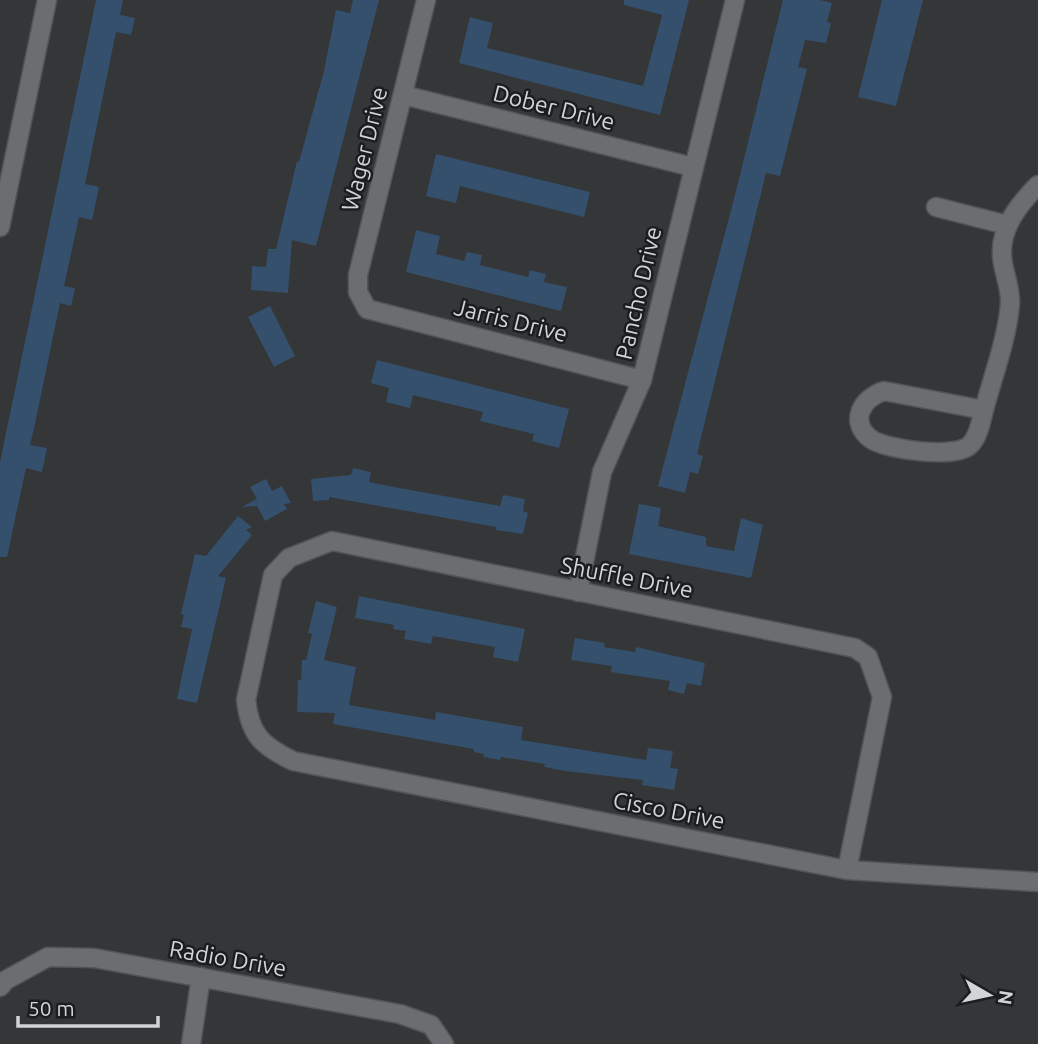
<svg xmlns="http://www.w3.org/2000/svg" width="1038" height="1044" font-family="Ubuntu,sans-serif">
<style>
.building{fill:#34506c}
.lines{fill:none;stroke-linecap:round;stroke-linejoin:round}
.minor-casing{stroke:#525456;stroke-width:21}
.minor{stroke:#6b6d70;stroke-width:18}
.labels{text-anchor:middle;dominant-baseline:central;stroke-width:5;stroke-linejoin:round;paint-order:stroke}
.street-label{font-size:23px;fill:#d3d4d6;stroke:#1c1d1e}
</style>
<rect width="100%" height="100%" fill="#343638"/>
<path class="building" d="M 96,0 L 123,0 L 120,15 L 135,18 L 131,35 L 116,32 L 85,184 L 99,187 L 92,220 L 79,217 L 64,286 L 75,288 L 71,306 L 60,303 L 35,424 L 30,445 L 47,448 L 42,472 L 26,468 L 7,557 L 0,557 L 0,462 Z
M 353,0 L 379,0 L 316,246 L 292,240 L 288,293 L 251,290 L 252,266 L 266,267 L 268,249 L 276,249 L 297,161 L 299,162 L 324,71 L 336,10 L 350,13 Z
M 624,0 L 689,0 L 660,115 L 459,63 L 470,17 L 493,23 L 487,48 L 643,86 L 662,15 L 624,5 Z
M 783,0 L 820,0 L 832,3 L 827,22 L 831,23 L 826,43 L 805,40 L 798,67 L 807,69 L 780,176 L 766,173 L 697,454 L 703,456 L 698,474 L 690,472 L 685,493 L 658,486 L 735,195 Z
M 882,0 L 923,0 L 896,106 L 858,97 Z
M 436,154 L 590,192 L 584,217 L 460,186 L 456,203 L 426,196 Z
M 416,230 L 440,236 L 436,254 L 464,261 L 467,252 L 482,255 L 480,265 L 528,277 L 530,270 L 546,274 L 544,282 L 567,287 L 561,311 L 406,272 Z
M 270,306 L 295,356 L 274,367 L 248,317 Z
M 377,360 L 569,409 L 559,448 L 532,441 L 534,434 L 480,421 L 483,412 L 413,395 L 410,408 L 386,402 L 389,388 L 371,383 Z
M 353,468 L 371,472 L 369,482 L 399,488 L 500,506 L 503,495 L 525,499 L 523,511 L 528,513 L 523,534 L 496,530 L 496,527 L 329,497 L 329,500 L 313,501 L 311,479 L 351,475 Z
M 266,479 L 272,491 L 282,486 L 291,503 L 284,504 L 287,509 L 265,521 L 257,506 L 242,507 L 257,499 L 250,487 Z
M 639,504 L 661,508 L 658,526 L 706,537 L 706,546 L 734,551 L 741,518 L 763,525 L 751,578 L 629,554 Z
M 238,516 L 252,527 L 246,530 L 252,535 L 218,576 L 226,578 L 197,703 L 177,699 L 192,629 L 181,627 L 184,615 L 181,614 L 195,554 L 206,556 Z
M 359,596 L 525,629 L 518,662 L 493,657 L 495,647 L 433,636 L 431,644 L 404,639 L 406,631 L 393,629 L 394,625 L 355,618 Z
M 316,601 L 337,607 L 324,660 L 356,667 L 349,705 L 435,720 L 436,712 L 523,727 L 521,740 L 646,760 L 648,748 L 673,751 L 670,768 L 678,769 L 674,790 L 642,785 L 643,780 L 565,771 L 544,767 L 545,764 L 501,757 L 500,760 L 483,757 L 484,754 L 474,752 L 474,749 L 333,724 L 335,713 L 297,712 L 298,680 L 301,680 L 302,660 L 306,660 L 312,634 L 308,633 Z
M 575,638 L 605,643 L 604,647 L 635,652 L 636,647 L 705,663 L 701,686 L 687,683 L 684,694 L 668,690 L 670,681 L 611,672 L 612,666 L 571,660 Z"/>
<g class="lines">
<defs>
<path id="minor" d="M 426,0 L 358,275 L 358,292 L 367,309 L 642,380
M 403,95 L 693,167
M 936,207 L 1007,225
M 0,227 L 47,0
M 884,391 L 984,410 C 981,421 979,436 970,445 C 956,459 886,450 871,439 C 848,422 862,398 884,391 Z
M 984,410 C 993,376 1007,339 1010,304 C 1011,287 1003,272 1002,256 C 1000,228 1019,204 1038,185
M 578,592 L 602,472 L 642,380 L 735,0
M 847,870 L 882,697 L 868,657 L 855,648 L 332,541 L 289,558 L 273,575 L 246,700 C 250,735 262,746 293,761 L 847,870 L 1038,882
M 0,987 L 6,980 L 48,957 L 94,958 L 400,1014 L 431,1025 L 444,1044
M 191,1044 L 201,977"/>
</defs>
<use href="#minor" class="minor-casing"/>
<use href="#minor" class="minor"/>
</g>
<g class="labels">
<g class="street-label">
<text transform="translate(554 107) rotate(14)">Dober Drive</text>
<text transform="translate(364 149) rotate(-76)">Wager Drive</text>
<text transform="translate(638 293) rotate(-77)">Pancho Drive</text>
<text transform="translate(511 320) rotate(14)">Jarris Drive</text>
<text transform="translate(627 577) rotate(11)">Shuffle Drive</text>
<text transform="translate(669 810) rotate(11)">Cisco Drive</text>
<text transform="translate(228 958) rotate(10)">Radio Drive</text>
</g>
</g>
<g transform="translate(989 995) rotate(99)" stroke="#1c1d1e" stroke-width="5" paint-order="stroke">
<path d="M0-5L12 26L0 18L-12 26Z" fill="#d3d4d6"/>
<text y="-10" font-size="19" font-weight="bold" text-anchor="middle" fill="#d3d4d6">N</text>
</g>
<path d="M18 1016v10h140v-10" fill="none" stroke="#d3d4d6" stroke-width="3.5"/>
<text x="28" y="1016" font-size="21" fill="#d3d4d6" stroke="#1c1d1e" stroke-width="5" paint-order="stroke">50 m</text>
</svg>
